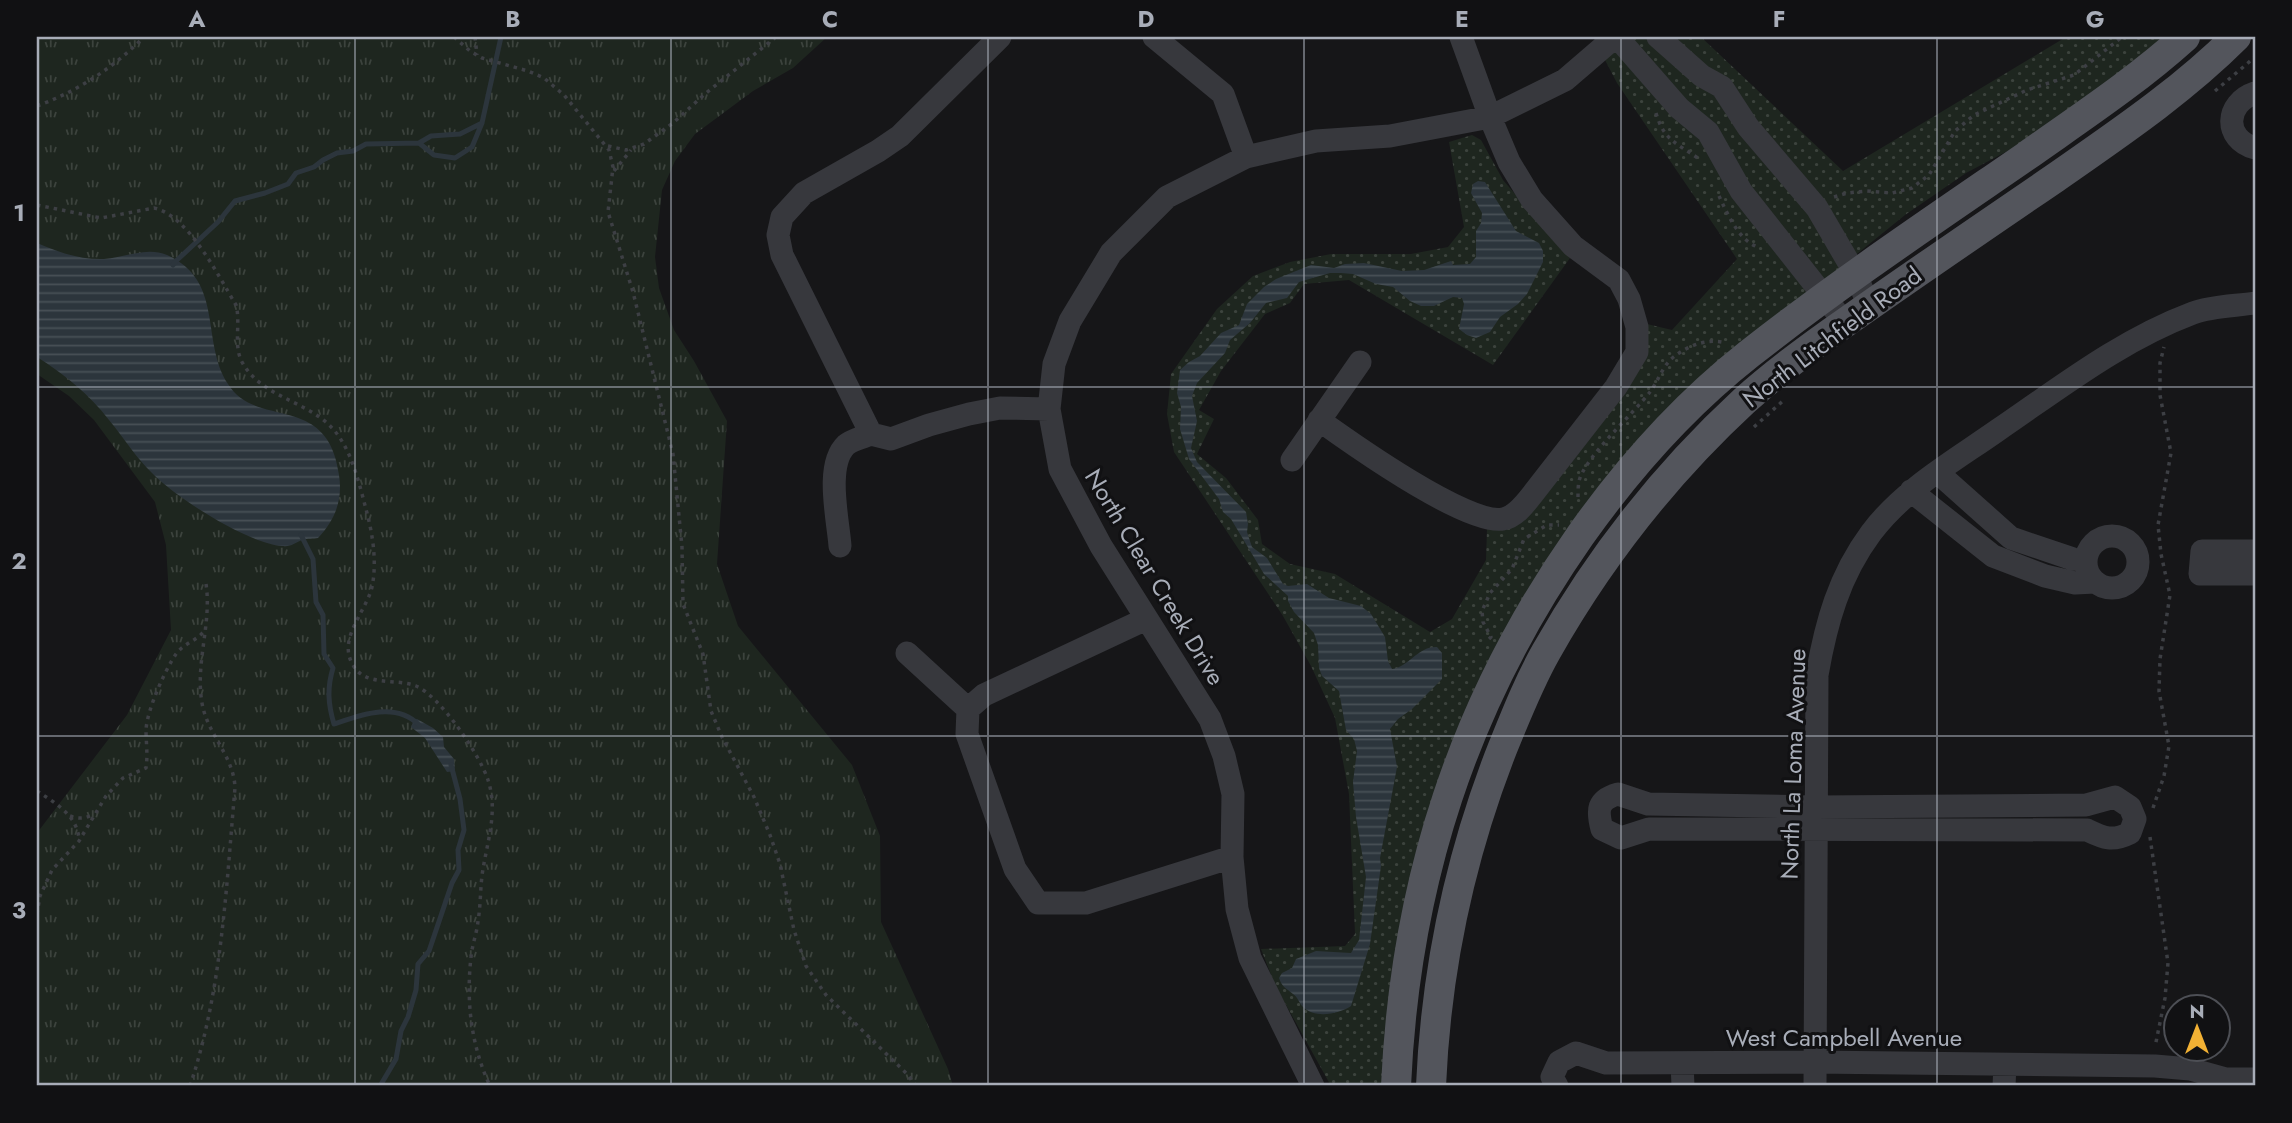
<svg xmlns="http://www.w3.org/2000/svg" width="2292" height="1123" font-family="Jost,sans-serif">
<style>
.grass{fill:url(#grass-tufts)}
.garden{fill:url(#garden-dots)}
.water{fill:url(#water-rules)}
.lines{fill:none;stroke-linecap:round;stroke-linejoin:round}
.stream{stroke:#2c353c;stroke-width:5}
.path{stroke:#3d3f44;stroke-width:3.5;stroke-dasharray:3.5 5;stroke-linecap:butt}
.minor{stroke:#37383d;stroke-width:23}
.major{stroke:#53555c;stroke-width:30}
.grid{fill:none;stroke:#a8adb8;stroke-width:2;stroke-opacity:0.55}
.labels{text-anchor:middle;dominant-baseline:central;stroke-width:6;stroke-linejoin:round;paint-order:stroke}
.street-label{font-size:24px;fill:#a8adb8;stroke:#111113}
.neatline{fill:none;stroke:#a8adb8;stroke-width:2.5}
.grid-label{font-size:23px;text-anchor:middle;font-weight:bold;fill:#a8adb8}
</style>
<defs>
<pattern id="grass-tufts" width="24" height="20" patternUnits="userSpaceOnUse" patternTransform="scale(1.75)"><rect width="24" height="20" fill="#1e261f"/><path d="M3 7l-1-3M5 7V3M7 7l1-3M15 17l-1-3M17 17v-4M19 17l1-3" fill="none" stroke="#3c433d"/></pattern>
<pattern id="garden-dots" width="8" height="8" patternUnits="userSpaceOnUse" patternTransform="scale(1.75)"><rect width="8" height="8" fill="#1e261f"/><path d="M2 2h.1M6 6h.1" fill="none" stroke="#3c433d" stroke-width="1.8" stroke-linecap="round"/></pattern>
<pattern id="water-rules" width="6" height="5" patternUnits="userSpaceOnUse" patternTransform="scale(1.75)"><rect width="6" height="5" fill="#2c353c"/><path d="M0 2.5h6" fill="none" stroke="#485056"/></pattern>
</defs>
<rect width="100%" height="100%" fill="#161618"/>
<path class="grass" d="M 37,37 L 827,37 L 793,68 L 753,91 L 695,134 L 675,161 L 662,190 L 655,257 L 659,288 L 674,330 L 694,361 L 727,421 L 717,564 L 738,626 L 852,765 L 880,836 L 881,922 L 948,1069 L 953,1086 L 37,1086 L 37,833 L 127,715 L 171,630 L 166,545 L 155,502 L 94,420 L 69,396 L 37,374 Z"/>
<path class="garden" d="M 1593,37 L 1701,37 L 1843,171 L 2066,37 L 2168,37 L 2034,137 L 1966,173 L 1905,215 L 1762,331 L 1493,661 L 1389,1086 L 1331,1086 L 1275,985 L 1261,949 L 1345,946 L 1355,934 L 1349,794 L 1335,718 L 1311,666 L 1283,616 L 1174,452 L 1167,414 L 1171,374 L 1217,309 L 1253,276 L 1290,262 L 1331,254 L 1411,254 L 1448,247 L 1464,227 L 1449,142 L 1472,135 L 1481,140 L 1503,180 L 1570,258 L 1493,365 L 1349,280 L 1304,284 L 1290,303 L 1265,314 L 1221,371 L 1199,410 L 1214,419 L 1197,454 L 1226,478 L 1258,520 L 1262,544 L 1290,564 L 1335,574 L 1430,632 L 1452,619 L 1486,560 L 1487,529 L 1509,523 L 1647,324 L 1672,330 L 1737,259 L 1617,83 Z"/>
<path class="water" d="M 1478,181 L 1485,182 L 1516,231 L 1539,243 L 1543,251 L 1543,262 L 1527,294 L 1518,304 L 1500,317 L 1490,332 L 1476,338 L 1467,335 L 1459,329 L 1464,304 L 1462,298 L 1453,297 L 1434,306 L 1421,306 L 1410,301 L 1393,287 L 1376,284 L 1353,274 L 1341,273 L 1330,273 L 1299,282 L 1287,298 L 1266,303 L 1250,323 L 1230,340 L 1225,353 L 1197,383 L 1192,396 L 1197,421 L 1191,448 L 1197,462 L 1246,512 L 1248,524 L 1247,532 L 1252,547 L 1267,558 L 1283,584 L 1288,586 L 1307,584 L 1329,598 L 1361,606 L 1371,614 L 1385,637 L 1388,661 L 1392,669 C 1409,667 1418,646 1437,647 L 1442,653 L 1442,679 L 1412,709 L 1398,719 L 1390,729 L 1397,767 L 1380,858 L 1381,866 L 1370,944 L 1351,1006 C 1339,1014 1315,1019 1303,1007 C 1299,1003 1298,997 1293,994 C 1286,988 1282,987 1279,978 L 1282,973 L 1292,968 L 1296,959 L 1316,951 L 1351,953 L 1359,940 L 1366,877 L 1356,817 L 1353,782 L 1357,751 L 1354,739 L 1346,730 L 1339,691 L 1322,676 L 1319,668 L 1318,645 L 1314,633 L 1294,612 L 1288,601 L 1288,596 L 1264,574 L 1231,519 L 1223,512 L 1219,499 L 1189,459 L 1180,429 L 1181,407 L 1177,393 L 1180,370 L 1189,362 L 1200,356 L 1221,333 L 1239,325 L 1247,304 L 1264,287 L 1276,279 L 1311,265 L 1334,268 L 1345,264 L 1364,263 L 1402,271 L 1424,270 L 1451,261 L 1453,265 L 1470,264 L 1476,257 L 1476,231 L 1481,223 L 1482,213 L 1471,193 L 1473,184 Z
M 37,243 C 58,252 80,260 104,259 C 124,258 146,246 167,255 C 225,281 200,341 228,384 C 256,430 328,391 339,475 C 343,500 335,520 318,538 C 313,539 308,538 302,540 C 295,543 291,547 282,546 C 247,543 178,499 153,474 C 136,458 124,438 109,420 C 90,395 64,374 37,357 Z
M 417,719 L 433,728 L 443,737 L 444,747 L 454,759 L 455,771 L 447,772 L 425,738 L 411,727 L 414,720 Z"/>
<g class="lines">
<path class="stream" d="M 419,143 L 434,155 L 455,158 L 472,147 L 482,123 L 501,37
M 173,265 L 176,261 L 218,222 L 235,201 L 265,193 L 288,184 L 296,173 L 314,167 L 323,160 L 337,153 L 353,151 L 366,144 L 419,143 L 431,136 L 460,134 L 482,123
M 301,535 L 313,559 L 316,602 L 323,615 L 324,654 L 333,668 C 327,688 328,704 334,724 C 360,715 396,701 419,725
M 380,1086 L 396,1059 L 401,1031 L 408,1017 L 416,990 L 418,964 L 429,951 L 452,883 L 459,870 L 458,850 L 464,830 L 460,799 L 451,765"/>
<path class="path" d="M 454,37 L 470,51 L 482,58 L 528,71 L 544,78 L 564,95 L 609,150 L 613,167 L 608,212 L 633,292 L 673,454 L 682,547 L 683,604 L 703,654 L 711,711 L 722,737 L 754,797 L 770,835 L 780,864 L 794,930 L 806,966 L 826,995 L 907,1074 L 916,1086
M 475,37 L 477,55
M 2215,91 L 2255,57
M 37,106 C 78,91 113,68 144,37
M 1656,113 C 1664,141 1677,143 1699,159
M 608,146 L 626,150 L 644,144 L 673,123 L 706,93 L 776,37
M 614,171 L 631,150
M 1719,196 C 1727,213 1739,241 1758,247
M 1834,197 L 1847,193 L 1867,191 L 1892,193 L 1912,188 L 1929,175 L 1955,131 L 1974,115 L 2027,90 L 2074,75 L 2122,37
M 37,205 L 101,218 L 154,208 C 188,215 219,277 236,305 C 241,323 233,345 242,362 C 260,395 301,400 327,423 C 351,444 359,483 367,513 C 373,536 377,563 372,587 C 366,612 337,639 353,665 C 365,687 396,678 416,686 C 440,696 480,755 488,780 C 498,810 488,839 483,869 C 480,886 481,904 478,921 C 477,933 472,945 471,957 C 466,1002 471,1045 490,1086
M 1754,427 L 1785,399
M 1578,497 C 1578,493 1578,486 1579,481 C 1585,457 1634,413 1650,392 C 1659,380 1663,364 1675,356 C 1689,345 1708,338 1726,343
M 1489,639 L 1491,637 L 1483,622 L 1482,611 L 1490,593 L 1512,569 L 1524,539 L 1547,525 L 1559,525
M 37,791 C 55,803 77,815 79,839
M 2153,808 L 2164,776 L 2169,746 L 2159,691 L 2160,659 L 2170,595 L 2161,554 L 2158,525 L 2171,453 L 2160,395 L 2160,363 L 2164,347
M 70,816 C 78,819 86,819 93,814
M 2150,837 L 2168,963 L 2165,998 L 2155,1047
M 37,914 L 40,896 L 52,870 L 79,841 L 106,796 L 123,778 L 146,768 C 148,755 146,742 146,730 C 147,710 165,670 176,654 C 184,643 197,641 205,630
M 190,1086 C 222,990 226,889 235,788 C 234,756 207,734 202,703 C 195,663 212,623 206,584"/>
<path class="minor" d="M 1154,37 L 1223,94 L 1246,157
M 1617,37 L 1679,108 L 1708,132 L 1741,191 L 1845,323
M 1658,37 L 1702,76 L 1722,87 L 1748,127 L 1817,208 L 1856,275 L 1869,306
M 2255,93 C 2225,103 2223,139 2255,148
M 1319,420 C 1351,443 1468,526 1503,519 C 1515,517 1525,504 1532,495 L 1616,387 L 1637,352 L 1637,327 L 1629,299 L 1619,280 L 1573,246 L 1532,200 L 1509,162 L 1490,117 L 1461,37
M 871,434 L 782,255 L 778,235 L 782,217 L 804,193 L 878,151 L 900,136 L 1000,37
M 871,434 L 891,439 L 929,425 L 969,414 L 1000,408 L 1049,409
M 1292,460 L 1360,362
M 1937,472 L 2011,538 L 2073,559 L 2086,561
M 1911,491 L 1993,556 L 2045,576 L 2075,583 L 2095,582
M2086 562a26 26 0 1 1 52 0a26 26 0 1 1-52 0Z
M 840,546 C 838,519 825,465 846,445 C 851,440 864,437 871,434
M 2255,551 L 2202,551 L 2200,574 L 2255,574
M 907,653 L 968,709 L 967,734 L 1015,869 L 1038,903 L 1086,903 L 1232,857
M 968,709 L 984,695 L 1146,619
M 1618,794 L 1648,804 L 1816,807 L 2086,805 L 2115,797 L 2130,807 L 2135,819 L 2130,833 C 2112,842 2104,838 2087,830 L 1649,829 L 1621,838 L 1602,829 C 1597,810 1597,800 1618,794 Z
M 1682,1063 L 1683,1086
M 1313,1086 L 1250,958 L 1237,909 L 1232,857 L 1233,794 L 1224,756 L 1210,719 L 1101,546 L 1060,469 L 1049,409 L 1054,364 L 1070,321 L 1111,253 L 1167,197 L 1246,157 L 1316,141 L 1390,136 L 1490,117 L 1565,80 L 1615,37
M 1557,1086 L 1552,1077 L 1559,1062 L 1576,1053 L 1606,1063 L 1813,1062 L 2155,1066 L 2190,1069 L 2226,1079 L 2255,1079
M 1815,1086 L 1817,675 C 1826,623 1839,576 1871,533 C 1904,489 1954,461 1998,430 C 2061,387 2121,340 2193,313 C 2211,306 2235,306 2255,303
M 2004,1086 L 2005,1065"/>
<path class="major" d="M 1396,1086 C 1405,883 1463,703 1580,536 C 1628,468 1683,406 1749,354 C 1838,284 1932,221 2025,157 C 2080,118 2135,82 2185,37
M 1431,1086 C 1436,969 1460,856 1503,747 C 1516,715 1529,682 1546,652 C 1598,560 1666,473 1744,401 C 1776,372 1813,345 1849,320 C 1917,272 1986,225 2055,178 C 2118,134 2182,91 2236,37"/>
</g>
<path class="grid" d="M 355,37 L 355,1086M 671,37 L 671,1086M 988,37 L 988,1086M 1304,37 L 1304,1086M 1621,37 L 1621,1086M 1937,37 L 1937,1086M 37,387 L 2255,387M 37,736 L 2255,736"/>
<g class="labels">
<g class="street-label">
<text transform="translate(1832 337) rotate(-37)">North Litchfield Road</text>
<text transform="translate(1155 577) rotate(59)">North Clear Creek Drive</text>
<text transform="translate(1793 764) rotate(-88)">North La Loma Avenue</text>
<text x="1844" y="1037">West Campbell Avenue</text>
</g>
</g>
<rect width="2292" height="1123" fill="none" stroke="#111113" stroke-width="77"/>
<g transform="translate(2197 1028)"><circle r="33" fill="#111113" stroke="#4d4f55" stroke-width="2"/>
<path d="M0-5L12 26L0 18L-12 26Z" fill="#f2b134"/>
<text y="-10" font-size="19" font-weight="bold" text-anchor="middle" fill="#a8adb8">N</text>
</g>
<rect x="38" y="38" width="2216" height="1046" class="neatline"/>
<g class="grid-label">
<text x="197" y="27">A</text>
<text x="513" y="27">B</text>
<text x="830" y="27">C</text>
<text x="1146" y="27">D</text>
<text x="1462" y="27">E</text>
<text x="1779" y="27">F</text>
<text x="2095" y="27">G</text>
<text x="19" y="221">1</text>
<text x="19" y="569">2</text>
<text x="19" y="918">3</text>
</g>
</svg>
